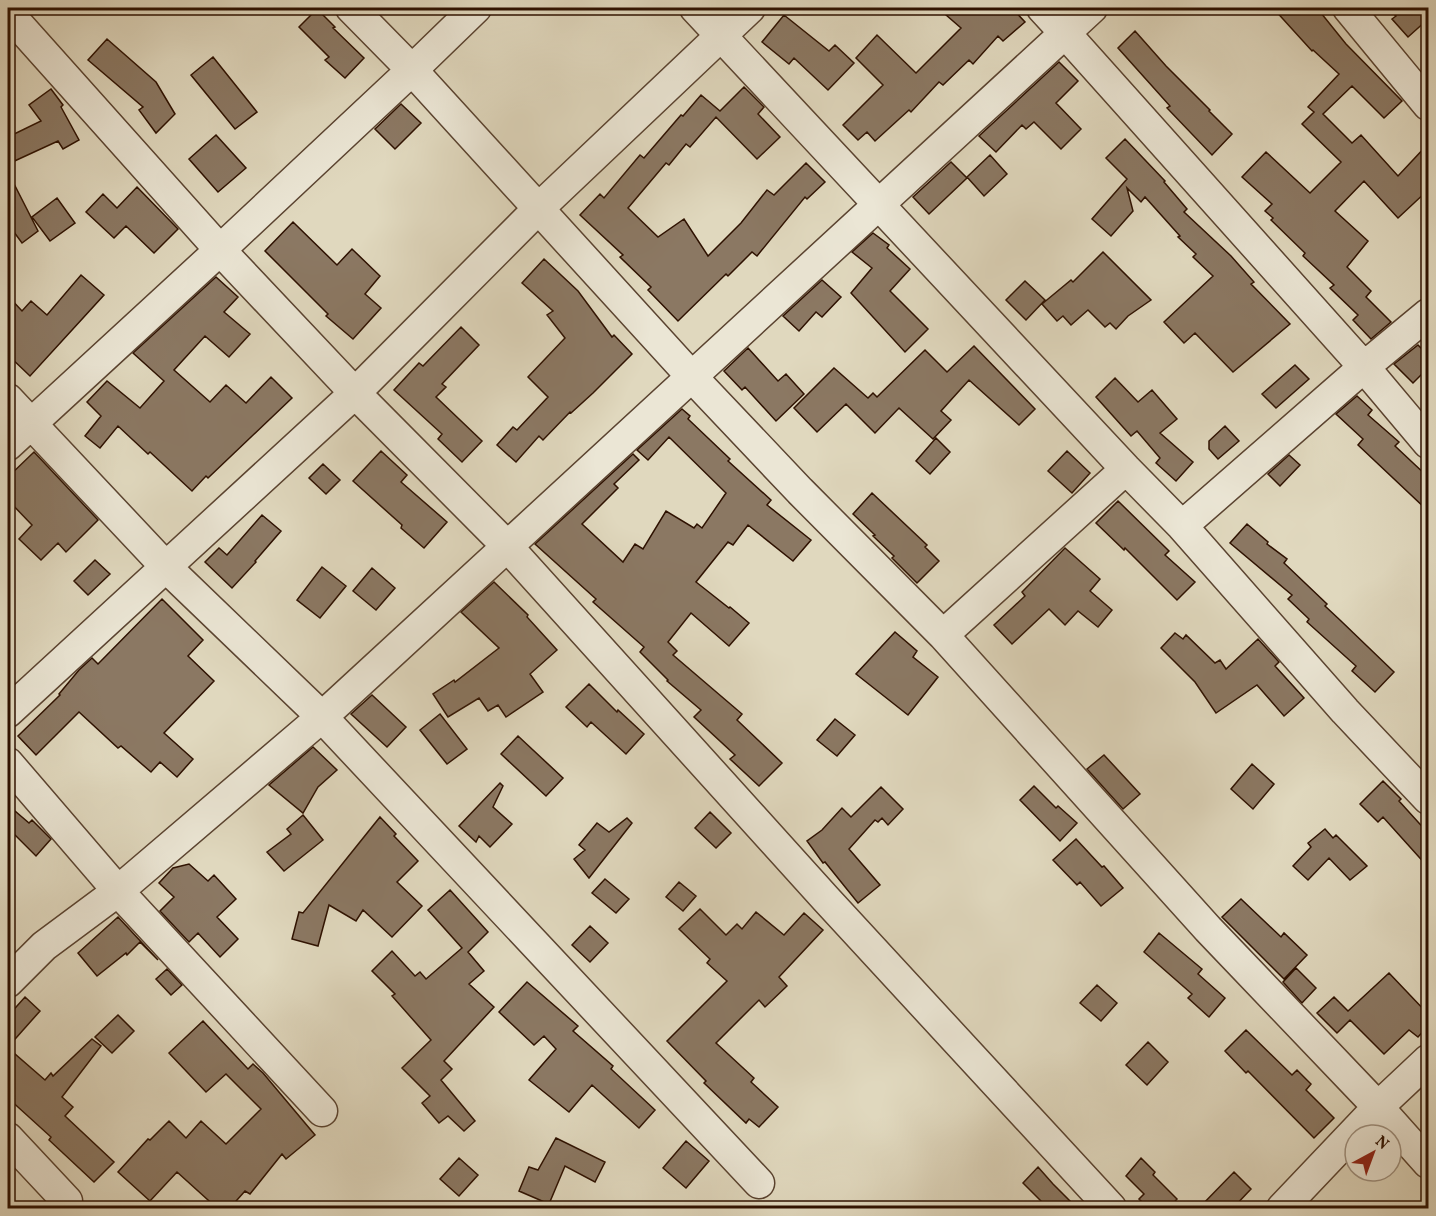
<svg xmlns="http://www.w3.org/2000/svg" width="1436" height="1216" font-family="Vollkorn,serif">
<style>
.building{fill:#8b7863;stroke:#2e1100;stroke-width:1.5}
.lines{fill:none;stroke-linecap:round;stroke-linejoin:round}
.minor-casing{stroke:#5a4330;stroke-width:33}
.minor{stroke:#ebe6d5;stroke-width:30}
</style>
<rect width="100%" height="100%" fill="#e0d8be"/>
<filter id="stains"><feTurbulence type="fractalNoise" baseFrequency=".00333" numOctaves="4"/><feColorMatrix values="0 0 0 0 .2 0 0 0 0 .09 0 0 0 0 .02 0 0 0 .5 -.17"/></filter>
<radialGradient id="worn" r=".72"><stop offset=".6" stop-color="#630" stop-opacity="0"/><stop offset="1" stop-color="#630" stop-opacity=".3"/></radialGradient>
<path class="building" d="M 938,8 L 1012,8 L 1025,22 L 1003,41 L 998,36 L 973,64 L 969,60 L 943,85 L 939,82 L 911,112 L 909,110 L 875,141 L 867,132 L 858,140 L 843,125 L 883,85 L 856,58 L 877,35 L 916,73 L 961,28 Z
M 1273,8 L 1317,8 L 1346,44 L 1402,101 L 1384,118 L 1352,86 L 1323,114 L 1352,143 L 1361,135 L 1398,176 L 1428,144 L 1428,190 L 1398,218 L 1364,181 L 1335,211 L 1368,241 L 1347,267 L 1371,291 L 1366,297 L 1391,322 L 1371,339 L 1353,320 L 1358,315 L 1330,288 L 1334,285 L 1303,256 L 1305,253 L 1271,220 L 1273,218 L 1265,211 L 1272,204 L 1242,177 L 1266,152 L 1310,193 L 1341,162 L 1302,124 L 1314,112 L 1308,107 L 1339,74 L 1313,50 L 1312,51 Z
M 1387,8 L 1416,8 L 1427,20 L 1408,37 L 1392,19 L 1396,16 Z
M 317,9 L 335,27 L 333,28 L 364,58 L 345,78 L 325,60 L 329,57 L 299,27 Z
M 784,15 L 829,51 L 835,45 L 854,63 L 828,90 L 794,58 L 789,64 L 762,42 Z
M 1135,31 L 1166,66 L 1210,110 L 1209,111 L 1232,134 L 1212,155 L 1167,108 L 1170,106 L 1118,48 Z
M 107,39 L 156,82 L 175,114 L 156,133 L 139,110 L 143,107 L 88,60 Z
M 213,57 L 257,112 L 235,129 L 191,75 Z
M 1059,62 L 1078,81 L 1056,103 L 1081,129 L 1061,149 L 1034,122 L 1026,129 L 1022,125 L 996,152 L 979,136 Z
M 744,87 L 764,107 L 758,114 L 780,137 L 757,159 L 716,117 L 690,147 L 686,144 L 669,165 L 666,163 L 628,208 L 658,237 L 684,219 L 708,256 L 741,223 L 767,190 L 774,195 L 806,163 L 825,182 L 807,199 L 805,197 L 757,256 L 752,252 L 728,276 L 726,274 L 678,321 L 648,290 L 651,287 L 620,257 L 623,255 L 580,215 L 600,194 L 604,198 L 640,155 L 644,158 L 681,115 L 683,116 L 701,95 L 720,111 Z
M 51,89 L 63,105 L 61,107 L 79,140 L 63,149 L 58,141 L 8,164 L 8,137 L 41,121 L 29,105 Z
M 401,104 L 421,123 L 395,149 L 375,129 Z
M 216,135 L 246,168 L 218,192 L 189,159 Z
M 1125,139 L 1165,181 L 1164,182 L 1187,209 L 1184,212 L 1231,256 L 1254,282 L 1251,284 L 1290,324 L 1233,372 L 1195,333 L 1184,343 L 1164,322 L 1213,276 L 1193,257 L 1196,254 L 1178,237 L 1180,236 L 1145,197 L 1141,202 L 1127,188 L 1133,211 L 1111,236 L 1092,219 L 1127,179 L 1106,158 Z
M 990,155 L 1007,174 L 984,196 L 967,177 Z
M 951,162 L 967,178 L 929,214 L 913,197 Z
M 8,172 L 38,231 L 22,243 L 8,224 Z
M 137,187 L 178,229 L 154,253 L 126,226 L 114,238 L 86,212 L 103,194 L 117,208 Z
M 57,198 L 75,223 L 50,241 L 32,217 Z
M 293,222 L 337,265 L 352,249 L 380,276 L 365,294 L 381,308 L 353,339 L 326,316 L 328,314 L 265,251 Z
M 873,233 L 889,245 L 887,248 L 910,269 L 890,291 L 928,329 L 905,352 L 851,293 L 872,268 L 852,252 Z
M 1103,252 L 1151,300 L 1128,316 L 1116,329 L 1110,323 L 1105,327 L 1088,310 L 1071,325 L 1063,316 L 1057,321 L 1042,304 L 1071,280 L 1073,282 Z
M 544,259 L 578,291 L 612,337 L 614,335 L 632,354 L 593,393 L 571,413 L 570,412 L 543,440 L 539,436 L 516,462 L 497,445 L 513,427 L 517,430 L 548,397 L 528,377 L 565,338 L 547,315 L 553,311 L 522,283 Z
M 81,275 L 104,295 L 30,376 L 8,355 L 8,296 L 22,311 L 31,301 L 47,315 Z
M 216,277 L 238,297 L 224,312 L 250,334 L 229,357 L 205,336 L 174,370 L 210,402 L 226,385 L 246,403 L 271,377 L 292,398 L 208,478 L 206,476 L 192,491 L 150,452 L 148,454 L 118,426 L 100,448 L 85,436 L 101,416 L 87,402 L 107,381 L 140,408 L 164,381 L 133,353 Z
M 822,280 L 841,297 L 822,317 L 816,312 L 799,331 L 783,316 Z
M 1025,281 L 1045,300 L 1026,320 L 1006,300 Z
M 461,327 L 479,345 L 442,384 L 446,387 L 436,397 L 482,441 L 462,462 L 438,439 L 442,434 L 394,390 L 419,363 L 423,366 Z
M 1418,345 L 1428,355 L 1428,368 L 1413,383 L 1394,364 Z
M 974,346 L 1035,409 L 1019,425 L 969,380 L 941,411 L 951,420 L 933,439 L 899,408 L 875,433 L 846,404 L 817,432 L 794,408 L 834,368 L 868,398 L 873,393 L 877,397 L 925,350 L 947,372 Z
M 748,348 L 778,381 L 786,374 L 804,394 L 776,421 L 745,387 L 742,390 L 724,371 Z
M 1295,365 L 1309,379 L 1276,408 L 1262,394 Z
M 1115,378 L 1138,402 L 1152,390 L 1177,419 L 1160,433 L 1193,462 L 1176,481 L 1156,463 L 1160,458 L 1137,431 L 1131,436 L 1096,397 Z
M 1357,396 L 1372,410 L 1368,415 L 1399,442 L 1395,446 L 1428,477 L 1428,511 L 1358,445 L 1363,439 L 1336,414 Z
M 682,409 L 690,416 L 688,419 L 730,459 L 728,461 L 771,500 L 767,505 L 811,540 L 793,561 L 748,525 L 733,545 L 728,542 L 696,582 L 729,608 L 730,607 L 749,623 L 729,646 L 691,613 L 668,642 L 677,651 L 673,655 L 742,714 L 737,720 L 782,763 L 759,786 L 730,759 L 735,755 L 694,717 L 701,710 L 667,681 L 668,680 L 640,652 L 644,647 L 593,602 L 596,599 L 535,544 L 633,454 L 639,460 L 614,484 L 618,488 L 582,524 L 623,562 L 635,544 L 643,549 L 666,511 L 694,528 L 697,524 L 702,528 L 726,493 L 669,437 L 648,460 L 637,450 Z
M 1225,426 L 1239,441 L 1218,459 L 1209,449 L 1209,441 Z
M 936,438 L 950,452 L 930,474 L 916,461 Z
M 381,451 L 407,475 L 401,482 L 447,522 L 424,548 L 401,528 L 402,525 L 353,481 Z
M 1067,451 L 1090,473 L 1072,493 L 1048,471 Z
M 34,452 L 98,520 L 66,552 L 58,543 L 41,560 L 19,539 L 32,525 L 8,500 L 8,477 Z
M 1289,455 L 1300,465 L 1280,486 L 1268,474 Z
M 323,464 L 340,480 L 326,494 L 309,478 Z
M 872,493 L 927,545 L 925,547 L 939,561 L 917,583 L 892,558 L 894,556 L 873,536 L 875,535 L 853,514 Z
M 1118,501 L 1169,551 L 1165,555 L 1195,582 L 1177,600 L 1125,548 L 1124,550 L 1096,523 Z
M 262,515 L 281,531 L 255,561 L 256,562 L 232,588 L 205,562 L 219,548 L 227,555 Z
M 1247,524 L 1268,542 L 1267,544 L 1287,559 L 1284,563 L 1327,604 L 1325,606 L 1341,621 L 1394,672 L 1375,692 L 1352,671 L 1356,666 L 1307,622 L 1309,619 L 1288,599 L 1292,595 L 1230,543 Z
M 1065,548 L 1100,579 L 1090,591 L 1112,610 L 1098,627 L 1078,611 L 1065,625 L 1049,609 L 1012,644 L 994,625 L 1025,596 L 1022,592 Z
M 95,560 L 110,574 L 88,595 L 74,581 Z
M 322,567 L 346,586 L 320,618 L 297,600 Z
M 372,568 L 395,588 L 376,610 L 353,591 Z
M 494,582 L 528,615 L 527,617 L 557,650 L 530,674 L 543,692 L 506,717 L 498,705 L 488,711 L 479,698 L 448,717 L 433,694 L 454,680 L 455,682 L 499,648 L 461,612 Z
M 162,599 L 203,640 L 188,656 L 214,681 L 164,733 L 193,759 L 177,777 L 160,762 L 151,772 L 121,746 L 118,748 L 79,712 L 36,755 L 18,736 L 60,695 L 59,694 L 79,670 L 92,658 L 98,664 Z
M 895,632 L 917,651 L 913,657 L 938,677 L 908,715 L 856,674 Z
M 1175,633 L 1183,639 L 1186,635 L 1215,663 L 1220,660 L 1226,669 L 1258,639 L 1279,662 L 1275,666 L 1304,698 L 1284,716 L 1257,685 L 1216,713 L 1195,682 L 1161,648 Z
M 589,684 L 617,712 L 618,710 L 644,734 L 626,754 L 591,722 L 587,727 L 566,707 Z
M 372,695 L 406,727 L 387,747 L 351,714 Z
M 440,714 L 467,749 L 447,764 L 420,730 Z
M 835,719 L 855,735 L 837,756 L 817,740 Z
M 518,736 L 563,778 L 546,796 L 501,754 Z
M 313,747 L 337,770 L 318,787 L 303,813 L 269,785 Z
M 1104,755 L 1140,794 L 1123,809 L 1087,769 Z
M 1252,764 L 1274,784 L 1253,809 L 1231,789 Z
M 1383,781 L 1401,799 L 1399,801 L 1428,833 L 1428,867 L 1383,817 L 1378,822 L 1360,804 Z
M 500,783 L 503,786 L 493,807 L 512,824 L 490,847 L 479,836 L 476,842 L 459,826 Z
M 1034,786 L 1056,808 L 1058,806 L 1077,823 L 1060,841 L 1020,800 Z
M 881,787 L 903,809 L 888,825 L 882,818 L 878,822 L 875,820 L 849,849 L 880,885 L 858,903 L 825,862 L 823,863 L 807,841 L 822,830 L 842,808 L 851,817 Z
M 8,805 L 29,823 L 32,820 L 51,839 L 36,856 L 8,828 Z
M 710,812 L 731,833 L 716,848 L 695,828 Z
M 303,815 L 323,840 L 284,871 L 267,852 L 291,834 L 287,829 Z
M 380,817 L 396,834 L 394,836 L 418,861 L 397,882 L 422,906 L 392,937 L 363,910 L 356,921 L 329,905 L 318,946 L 292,939 L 299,912 L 303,913 Z
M 627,818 L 632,823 L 589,878 L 574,859 L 585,850 L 579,845 L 597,823 L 609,832 Z
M 1325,829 L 1333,838 L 1336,835 L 1367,866 L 1350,880 L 1329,858 L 1308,880 L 1293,866 L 1311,847 L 1308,843 Z
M 1076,839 L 1102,867 L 1104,866 L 1123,888 L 1101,906 L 1080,882 L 1077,885 L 1053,860 Z
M 189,864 L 208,881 L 214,875 L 236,899 L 217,917 L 238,939 L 220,957 L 198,933 L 189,942 L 160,911 L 174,897 L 159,883 L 173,868 Z
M 605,879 L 629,899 L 616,913 L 592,893 Z
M 679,882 L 696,896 L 683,911 L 666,897 Z
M 450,890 L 488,932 L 468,952 L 484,971 L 469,984 L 494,1007 L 444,1061 L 452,1069 L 441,1080 L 475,1121 L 464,1131 L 448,1116 L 439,1123 L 422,1103 L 430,1096 L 402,1068 L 431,1040 L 392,996 L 395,994 L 372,971 L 392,951 L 415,976 L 420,972 L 426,979 L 462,948 L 428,910 Z
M 1241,899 L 1281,937 L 1284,933 L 1307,955 L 1284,979 L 1222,917 Z
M 700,909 L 726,935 L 737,924 L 742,929 L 756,912 L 784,935 L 804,913 L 823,930 L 779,977 L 787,986 L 765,1007 L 759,1000 L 716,1043 L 754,1078 L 751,1082 L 778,1107 L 759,1127 L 749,1119 L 746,1123 L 704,1083 L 706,1081 L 667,1041 L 727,981 L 707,963 L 710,959 L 679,929 Z
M 118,917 L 158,960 L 140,942 L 127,955 L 126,953 L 97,976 L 78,953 Z
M 590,926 L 608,943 L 590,962 L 572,945 Z
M 1159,933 L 1202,969 L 1198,974 L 1225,998 L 1209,1017 L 1188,998 L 1192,994 L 1144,952 Z
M 1296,968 L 1316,988 L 1302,1003 L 1283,982 Z
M 167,969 L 182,985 L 171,995 L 156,979 Z
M 1389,973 L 1428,1014 L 1428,1026 L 1418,1037 L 1409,1030 L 1384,1054 L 1350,1020 L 1337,1033 L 1317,1013 L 1334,997 L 1348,1011 Z
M 527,982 L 578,1026 L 573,1031 L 613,1066 L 611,1069 L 655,1110 L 639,1128 L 592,1085 L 569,1112 L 529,1080 L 556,1049 L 544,1036 L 534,1045 L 499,1012 Z
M 1097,985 L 1117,1003 L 1101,1021 L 1080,1003 Z
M 25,997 L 40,1011 L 8,1047 L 8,1016 Z
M 118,1015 L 134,1031 L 112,1053 L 95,1037 Z
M 203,1021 L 248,1069 L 253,1064 L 263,1073 L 315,1135 L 286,1159 L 282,1154 L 250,1194 L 245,1191 L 229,1209 L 218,1209 L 177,1172 L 150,1201 L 118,1172 L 148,1139 L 150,1140 L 169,1121 L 186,1138 L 201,1121 L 226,1144 L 261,1109 L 226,1074 L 206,1092 L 169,1053 Z
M 1246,1030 L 1292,1075 L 1297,1070 L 1311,1084 L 1306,1090 L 1334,1118 L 1314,1138 L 1248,1071 L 1246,1073 L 1225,1051 Z
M 92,1039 L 101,1046 L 62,1097 L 73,1107 L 65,1116 L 114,1162 L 94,1182 L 49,1140 L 51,1137 L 8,1098 L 8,1048 L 45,1080 L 51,1073 L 53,1076 Z
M 1148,1042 L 1168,1062 L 1147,1085 L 1126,1065 Z
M 556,1138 L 605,1162 L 595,1182 L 565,1166 L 549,1204 L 519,1191 L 529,1167 L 538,1170 Z
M 686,1141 L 709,1161 L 686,1188 L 663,1168 Z
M 459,1158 L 478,1175 L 459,1196 L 440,1179 Z
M 1141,1158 L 1155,1172 L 1153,1175 L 1177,1199 L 1168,1209 L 1149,1209 L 1139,1199 L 1144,1194 L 1126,1176 Z
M 1038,1167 L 1053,1184 L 1078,1209 L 1049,1209 L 1023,1183 Z
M 1234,1172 L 1251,1189 L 1232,1209 L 1198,1209 Z"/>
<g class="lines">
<defs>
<path id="minor" d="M 351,8 L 412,70 L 476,8
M 695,8 L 1126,469 L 1182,526 L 1345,711 L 1428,799
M 750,8 L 538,209 L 355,393 L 220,250 L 412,70 L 692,377 L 800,491 L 943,635 L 1208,929 L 1378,1107 L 1428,1163
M 1092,8 L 1065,33 L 1364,367 L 1182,526
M 1348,8 L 1428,105
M 8,13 L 220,250 L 8,445
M 1428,314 L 1364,367 L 1428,443
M 8,399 L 166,567 L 322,717 L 759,1183
M 943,635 L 1126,469
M 8,712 L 355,393 L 507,546 L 826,899 L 1111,1208
M 8,763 L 118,891 L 322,1111
M 8,982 L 44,946 L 118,891 L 322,717 L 1065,33 L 1042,8
M 8,1138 L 67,1201
M 1282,1208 L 1378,1107 L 1428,1060"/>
</defs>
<use href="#minor" class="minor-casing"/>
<use href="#minor" class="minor"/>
</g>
<rect width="1436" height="1216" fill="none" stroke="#e0d8be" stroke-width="30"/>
<rect x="9" y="9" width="1418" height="1198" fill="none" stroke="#2e1100" stroke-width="3"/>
<rect x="15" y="15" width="1406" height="1186" fill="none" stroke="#2e1100" stroke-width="1.5"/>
<g transform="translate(1373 1153) rotate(41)"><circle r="28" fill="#ebe6d5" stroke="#9f9180" stroke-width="1.5"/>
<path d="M0-4.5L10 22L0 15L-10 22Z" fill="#8f2418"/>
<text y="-9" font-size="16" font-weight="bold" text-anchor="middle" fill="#2e1100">N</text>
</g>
<rect width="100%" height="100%" filter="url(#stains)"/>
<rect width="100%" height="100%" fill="url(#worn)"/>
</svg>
